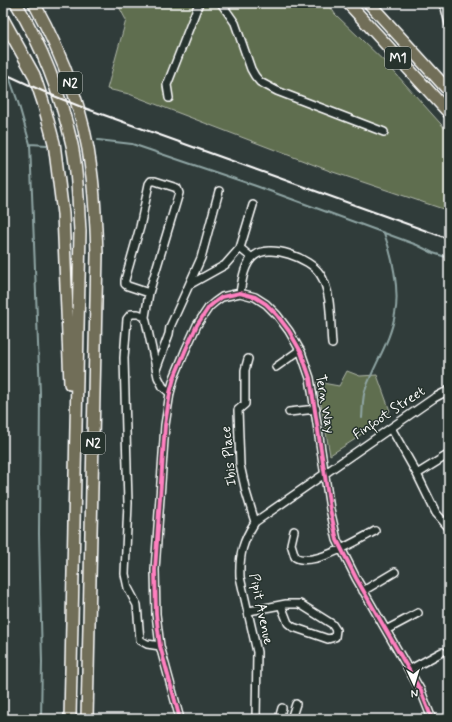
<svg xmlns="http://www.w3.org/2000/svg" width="452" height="722" font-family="Mynerve,sans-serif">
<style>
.green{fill:#5f6e50;stroke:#afb6a8}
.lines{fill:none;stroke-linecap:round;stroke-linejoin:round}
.stream{stroke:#8fa5a4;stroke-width:2}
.minor-casing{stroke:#fff;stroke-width:10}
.highway-casing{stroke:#fff;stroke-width:14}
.minor{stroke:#26332d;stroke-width:7}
.highway{stroke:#716e59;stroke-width:11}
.rail{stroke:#fff;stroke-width:2}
.cycleway-casing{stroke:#26332d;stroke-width:6}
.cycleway{stroke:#ff80c0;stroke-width:4}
.labels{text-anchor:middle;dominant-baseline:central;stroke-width:3;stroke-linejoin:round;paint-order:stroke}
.shield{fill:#26332d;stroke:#bec2c0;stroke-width:1}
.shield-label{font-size:13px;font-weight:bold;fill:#fff}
.street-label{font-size:14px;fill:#fff;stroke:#26332d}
</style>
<rect width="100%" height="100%" fill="#303c3a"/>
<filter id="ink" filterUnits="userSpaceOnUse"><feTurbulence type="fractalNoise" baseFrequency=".025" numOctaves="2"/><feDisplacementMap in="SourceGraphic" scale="8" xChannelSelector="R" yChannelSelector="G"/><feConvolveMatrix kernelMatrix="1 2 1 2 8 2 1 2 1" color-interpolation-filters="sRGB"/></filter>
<g filter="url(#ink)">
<path class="green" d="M 117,3 L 328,3 L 335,14 L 388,65 L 449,133 L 449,211 L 330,171 L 129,94 L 107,89 L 126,20 Z
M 347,371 L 360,376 L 377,375 L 390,411 L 354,440 L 330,455 L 317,382 L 339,386 Z"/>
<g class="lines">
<path class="stream" d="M 3,60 L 18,102 L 30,144 L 40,393 L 39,534 L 42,662 L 41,719
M 98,140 L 132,144 L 256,186 L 417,245 L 433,253 L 449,258
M 30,144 L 47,145
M 362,418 C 363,408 362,396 366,388 C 375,363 391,340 395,314 C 400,290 392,255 384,233"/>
<defs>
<path id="minor" d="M 221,3 L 235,23 L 251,69 L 255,76 L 260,82 L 277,91 L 384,132
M 444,3 L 449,24
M 169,98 L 167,85 L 199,3
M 240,248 L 253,205
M 189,285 L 201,258 L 219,191
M 149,293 L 179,193 L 177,188 L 155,181 L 151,181 L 149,184 L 140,227 L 125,280 L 125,284 L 128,286 L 149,293 L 145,317 L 147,326 L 158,377 L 163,387 L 170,393
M 240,293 C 242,281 244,264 254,256 C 270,243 310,258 320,274 C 332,291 330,323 332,344
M 145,317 L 138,314 L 131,314 L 127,319 L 124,358 L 128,503 L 125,574 L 128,588 L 137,605 L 140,640 L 147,644 L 160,646
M 248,359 L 245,370 L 245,404 L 238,410 L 240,465 L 246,492 L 255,522
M 157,367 L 169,334 L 170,327 L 189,285 L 225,265 L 240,248 L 252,258
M 276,367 L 300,350
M 289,412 L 316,409
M 391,428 L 417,474 L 436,513 L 449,528
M 417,474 L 446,456
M 294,531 L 291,544 L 295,557 C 313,568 358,540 375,531
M 363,591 L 395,572
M 249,611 L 286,604 L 300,604 L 332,624 L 336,630 L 335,637 L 328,639 L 293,627 L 288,623 L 281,605
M 386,630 L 418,613
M 409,670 L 442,652
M 180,719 L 160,646 L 156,614 L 155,570 L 165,425 L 170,393 L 174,378 L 186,349 L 197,325 L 209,307 L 215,302 L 222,297 L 240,293 L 255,297 L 266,304 L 277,315 L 289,331 L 301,352 L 310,378 L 330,509 L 337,540 L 356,578 L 421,691 L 432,719
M 256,719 L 257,652 L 240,577 C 239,554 243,541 255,522 L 434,398 L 449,390
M 279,719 L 282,708
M 291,719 L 296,704"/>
<path id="highway" d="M 16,3 C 42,46 61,96 72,145 C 78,173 78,203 80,231 L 70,719
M 34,3 C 62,54 84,111 91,169 C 95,197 96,225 97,254 L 87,719
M 348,3 L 449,113
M 369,3 L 449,91
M 3,19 L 34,75 L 43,102 L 54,143 L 63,214 L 70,384"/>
</defs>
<use href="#minor" class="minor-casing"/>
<use href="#highway" class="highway-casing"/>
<use href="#minor" class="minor"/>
<use href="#highway" class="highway"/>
<path class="rail" d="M 3,73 L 49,94 L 79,106 L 449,239"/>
<defs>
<path id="cycleway" d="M 180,719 L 160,646 L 156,614 L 155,570 L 165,425 L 170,393 L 174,378 L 186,349 L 197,325 L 209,307 L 215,302 L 222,297 L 240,293 L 255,297 L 266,304 L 277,315 L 289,331 L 301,352 L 310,378 L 330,509 L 337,540 L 356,578 L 421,691 L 432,719"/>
</defs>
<use href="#cycleway" class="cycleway-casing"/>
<use href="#cycleway" class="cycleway"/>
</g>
</g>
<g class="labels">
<g class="shield">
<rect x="385" y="47" width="26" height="22" rx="3"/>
<rect x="58" y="72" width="24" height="22" rx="3"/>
<rect x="81" y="432" width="24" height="22" rx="3"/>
</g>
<g class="shield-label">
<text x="398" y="58">M1</text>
<text x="70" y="83">N2</text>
<text x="93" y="443">N2</text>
</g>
<g class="street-label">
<text transform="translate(325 404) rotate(80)">Tern Way</text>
<text transform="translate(389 413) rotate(-34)">Finfoot Street</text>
<text transform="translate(229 456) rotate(-96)">Ibis Place</text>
<text transform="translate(261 609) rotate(78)">Pipit Avenue</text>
</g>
</g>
<rect width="452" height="722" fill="none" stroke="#26332d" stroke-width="16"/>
<rect x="8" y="8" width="436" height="706" fill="none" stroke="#fff" stroke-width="1.5" filter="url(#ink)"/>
<g transform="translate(414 684) rotate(176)" stroke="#26332d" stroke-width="3" paint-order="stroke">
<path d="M0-3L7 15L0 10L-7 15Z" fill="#ffffff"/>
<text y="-6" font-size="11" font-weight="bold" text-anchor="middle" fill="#ffffff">N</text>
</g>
</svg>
